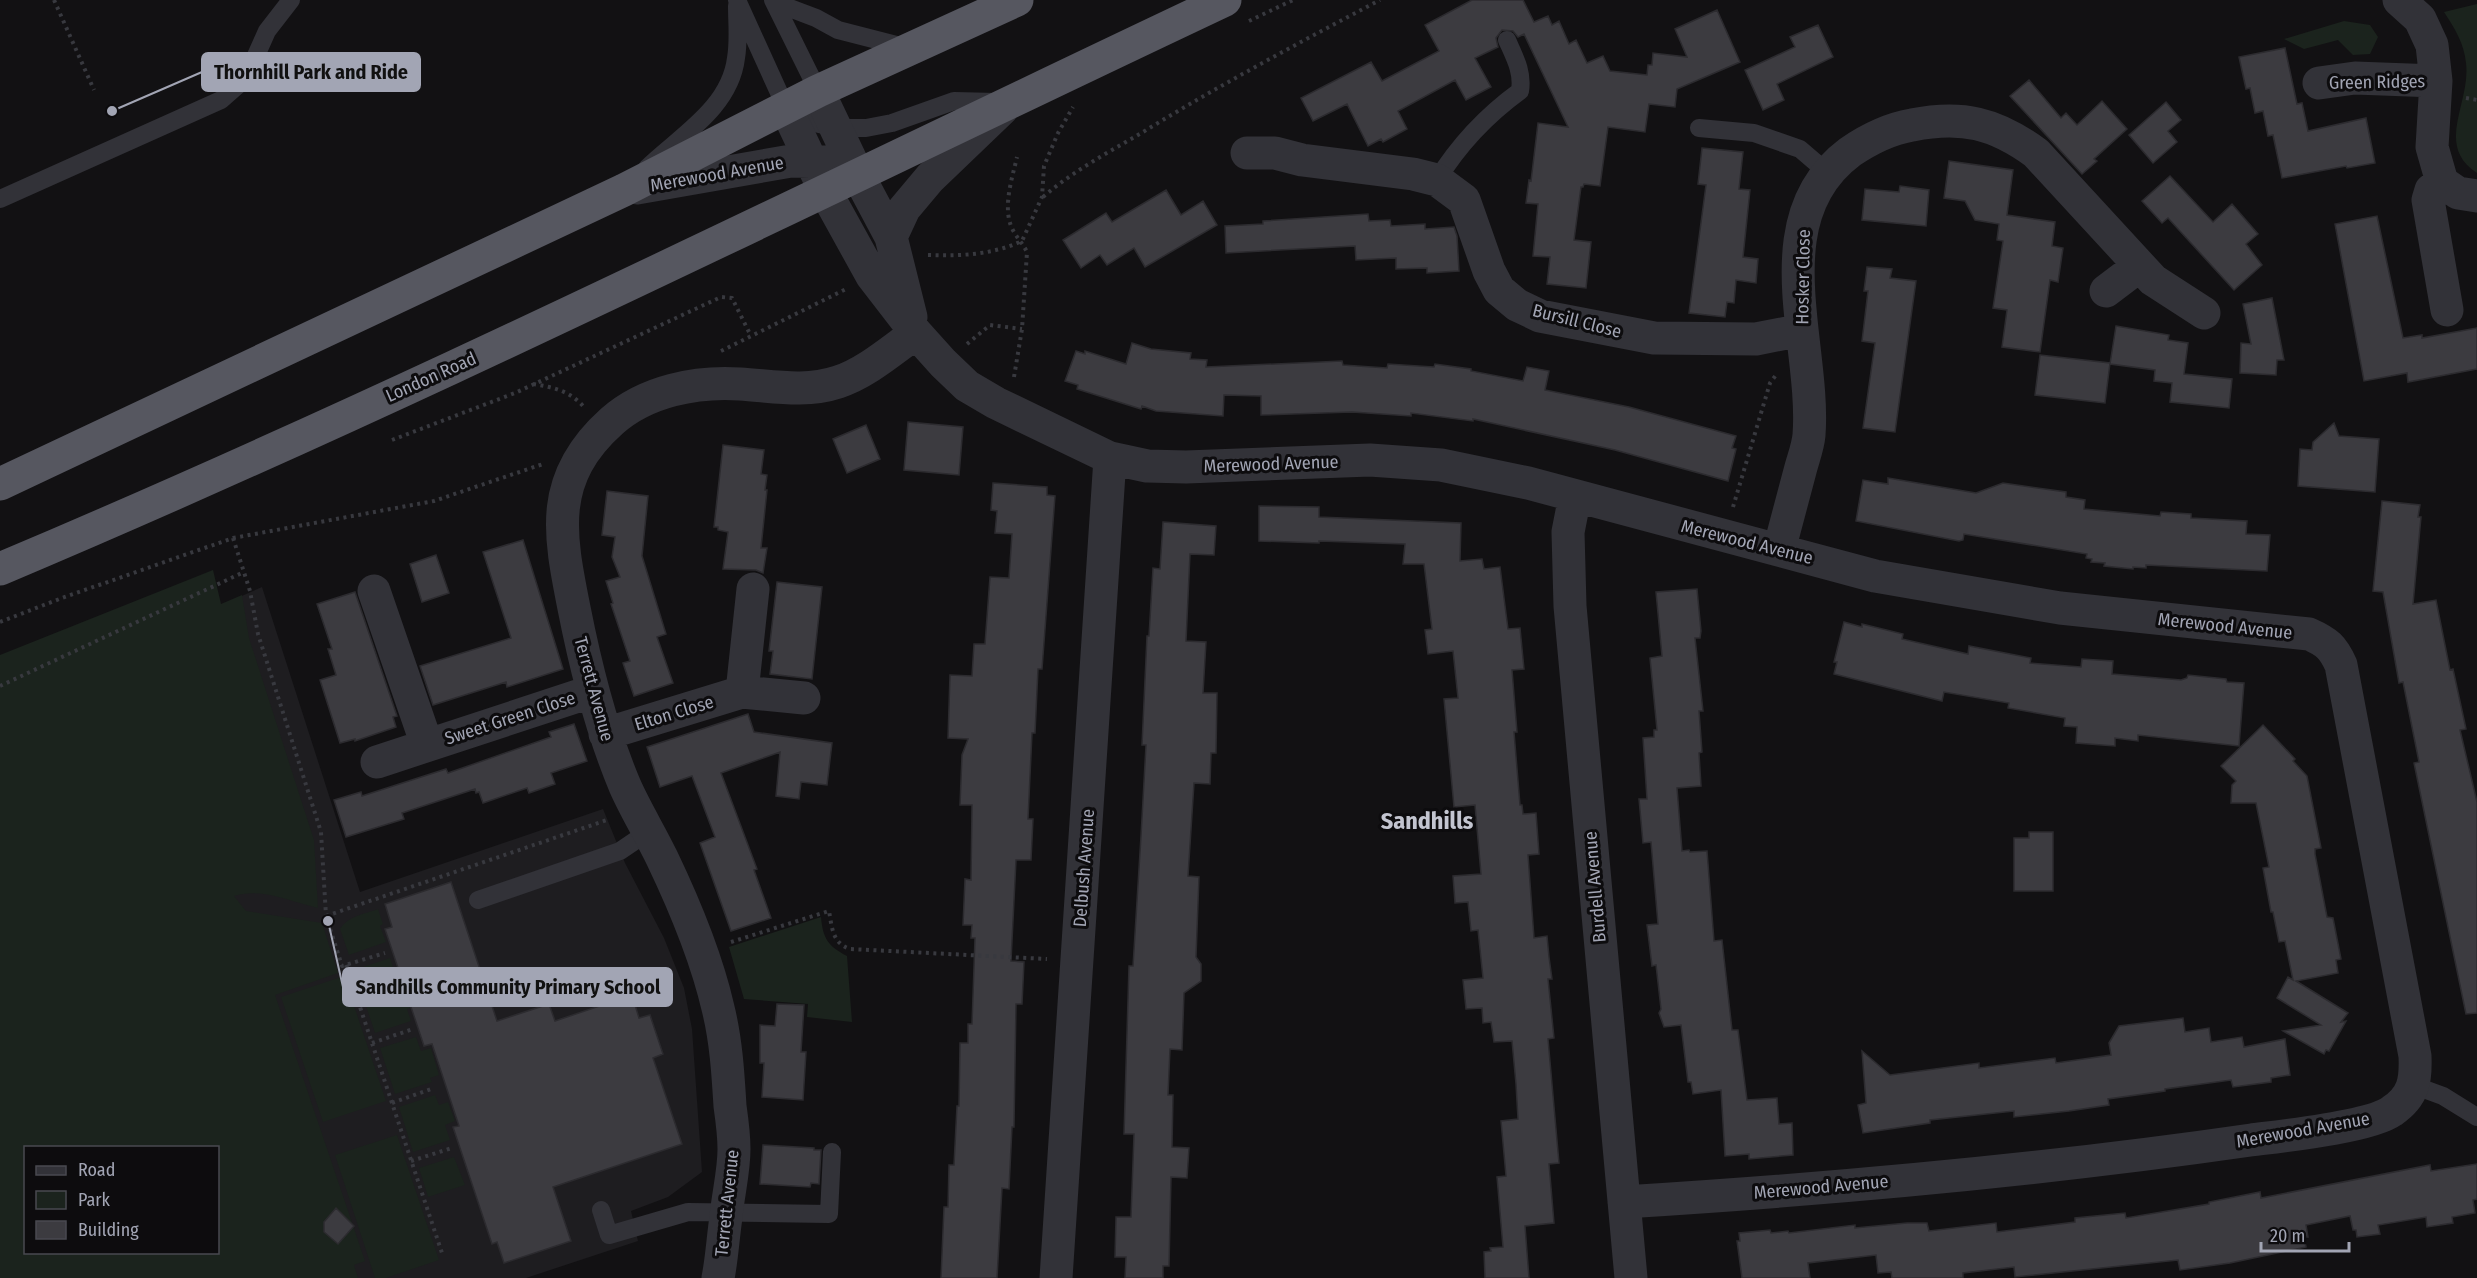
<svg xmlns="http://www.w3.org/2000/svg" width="2477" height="1278" font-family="'Fira Sans Condensed',sans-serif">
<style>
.built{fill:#1e1d20;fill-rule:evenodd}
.green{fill:#1b231d;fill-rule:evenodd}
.building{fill:#3c3b40;stroke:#2c2b2f;stroke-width:1.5}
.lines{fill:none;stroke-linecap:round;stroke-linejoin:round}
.path{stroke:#38393f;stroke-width:4;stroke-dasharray:3 4.5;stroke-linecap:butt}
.service{stroke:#323238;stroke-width:18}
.minor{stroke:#323238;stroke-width:33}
.trunk{stroke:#565760;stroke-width:33}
.labels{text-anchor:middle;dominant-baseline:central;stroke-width:6;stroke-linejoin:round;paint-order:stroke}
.street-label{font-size:18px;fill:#a2a5b4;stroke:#0d0c0e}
.district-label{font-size:24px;font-weight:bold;fill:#c3c5d0;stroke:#0d0c0e}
.leader{fill:none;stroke:#a2a5b4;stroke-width:2}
.callout-dot{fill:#a2a5b4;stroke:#0d0c0e;stroke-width:2}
.callout{fill:#a2a5b4;stroke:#a2a5b4;stroke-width:2}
.callout-label{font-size:20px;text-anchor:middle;font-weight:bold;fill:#111}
</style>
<rect width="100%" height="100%" fill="#121113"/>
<path class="built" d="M 262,587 L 360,892 L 603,809 L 625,863 L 664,938 L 684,988 L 692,1029 L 702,1172 L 668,1197 L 631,1211 L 638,1241 L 526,1278 L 0,1278 L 0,702 ZM 26,1148 L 218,1148 L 218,1252 L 26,1252 Z"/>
<path class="green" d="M 2477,4 L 2477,173 C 2434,145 2471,103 2466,63 C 2464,43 2455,29 2444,12 Z
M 2344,21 L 2370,25 L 2378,37 L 2370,54 L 2353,55 L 2338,40 L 2304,49 L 2284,39 Z
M 213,570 L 221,604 L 242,595 L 249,638 L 314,840 L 318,908 C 291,902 262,887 234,896 L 246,911 L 322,923 L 338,973 L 275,995 L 365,1261 L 354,1265 L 358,1278 L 0,1278 L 0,655 ZM 26,1148 L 218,1148 L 218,1252 L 26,1252 Z
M 378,909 L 383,924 L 380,926 L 386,942 L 349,955 L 340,929 C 348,916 365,914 378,909 Z
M 821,917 C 823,939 828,946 847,956 L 852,1022 L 807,1017 L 808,1004 L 744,999 L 729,947 Z
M 390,958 L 395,973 L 405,970 L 417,1005 L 407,1009 L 411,1021 L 375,1033 L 354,970 Z
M 344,976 L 386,1101 L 323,1122 L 281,997 Z
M 416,1037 L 421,1051 L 431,1048 L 439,1075 L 430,1078 L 432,1082 L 395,1094 L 380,1048 Z
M 435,1095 L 439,1105 L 448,1102 L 455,1121 L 445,1125 L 450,1140 L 413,1152 L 399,1107 Z
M 397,1135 L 439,1260 L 386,1278 L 375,1278 L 335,1155 Z
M 454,1157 L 465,1185 L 428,1197 L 419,1168 Z"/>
<path class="building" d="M 1472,0 L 1523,0 L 1534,22 L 1548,16 L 1552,25 L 1559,21 L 1569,44 L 1576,40 L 1587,63 L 1603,56 L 1610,71 L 1647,75 L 1648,65 L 1652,65 L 1653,53 L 1687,57 L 1675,29 L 1717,10 L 1740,62 L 1677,89 L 1675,107 L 1649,104 L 1645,132 L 1608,127 L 1600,186 L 1584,184 L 1583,187 L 1581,187 L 1574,240 L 1591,242 L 1586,288 L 1547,284 L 1550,257 L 1533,256 L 1538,204 L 1526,203 L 1529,180 L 1531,181 L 1538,123 L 1568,127 L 1524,34 L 1518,37 L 1513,31 L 1502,30 L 1496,38 L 1498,47 L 1475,58 L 1491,87 L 1466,100 L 1455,80 L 1398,111 L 1407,129 L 1383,142 L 1381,139 L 1368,146 L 1347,104 L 1313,121 L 1301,98 L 1371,62 L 1382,81 L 1439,51 L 1425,25 Z
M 1818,25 L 1833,57 L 1777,84 L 1784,100 L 1763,110 L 1745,70 L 1795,47 L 1790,37 Z
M 2285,48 L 2297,104 L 2302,103 L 2308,131 L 2366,118 L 2375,163 L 2347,168 L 2346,166 L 2282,178 L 2273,135 L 2268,136 L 2263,111 L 2255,113 L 2250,88 L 2246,89 L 2239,57 Z
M 2029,80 L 2061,118 L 2066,113 L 2077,125 L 2102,101 L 2127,129 L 2094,159 L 2097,161 L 2082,174 L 2010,96 Z
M 2166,102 L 2181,120 L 2168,131 L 2177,142 L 2153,163 L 2129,135 Z
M 1702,148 L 1743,152 L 1739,189 L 1750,190 L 1743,257 L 1758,259 L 1756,283 L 1736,280 L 1734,303 L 1727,302 L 1725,317 L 1689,313 L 1706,185 L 1698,184 Z
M 1949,161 L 2013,170 L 2007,215 L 2055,222 L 2052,246 L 2063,248 L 2058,282 L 2050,280 L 2040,352 L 2002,347 L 2007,310 L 1993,308 L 2003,241 L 1997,240 L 1999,224 L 1975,220 L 1965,201 L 1944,198 Z
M 2170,176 L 2213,222 L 2232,204 L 2258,234 L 2246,244 L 2262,265 L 2234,290 L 2168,218 L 2162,223 L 2142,201 Z
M 1900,186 L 1929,190 L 1926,226 L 1862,220 L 1865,189 L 1899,192 Z
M 1166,190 L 1181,215 L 1203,201 L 1217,225 L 1145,267 L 1134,248 L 1107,265 L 1100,255 L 1081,268 L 1063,240 L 1106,213 L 1112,222 Z
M 1368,214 L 1369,221 L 1390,220 L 1391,226 L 1425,224 L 1425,229 L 1454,227 L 1457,236 L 1459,271 L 1427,273 L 1427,268 L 1396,269 L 1396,258 L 1356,260 L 1355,246 L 1226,253 L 1225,226 L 1263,224 L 1263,221 Z
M 2377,216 L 2403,338 L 2422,335 L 2422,338 L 2477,328 L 2477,369 L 2408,382 L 2407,373 L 2364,381 L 2335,224 Z
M 1867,267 L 1892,269 L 1890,278 L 1916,281 L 1895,432 L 1863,428 L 1875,343 L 1862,341 L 1868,291 L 1864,291 Z
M 2272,298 L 2284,360 L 2277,360 L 2276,375 L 2240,373 L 2241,343 L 2251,344 L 2243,304 Z
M 2116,326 L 2169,335 L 2168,340 L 2188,343 L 2184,374 L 2232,379 L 2229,408 L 2170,402 L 2172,383 L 2154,381 L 2155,370 L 2110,364 Z
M 1132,343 L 1151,349 L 1191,353 L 1190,359 L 1207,360 L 1206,367 L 1342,361 L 1343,365 L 1387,368 L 1388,364 L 1434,367 L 1435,364 L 1471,369 L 1471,371 L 1523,381 L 1527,367 L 1549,371 L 1545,390 L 1629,407 L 1736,436 L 1732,448 L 1736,449 L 1728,481 L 1615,450 L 1473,419 L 1473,421 L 1411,413 L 1411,416 L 1352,412 L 1261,415 L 1261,396 L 1224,395 L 1223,416 L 1156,411 L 1142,406 L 1141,409 L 1077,389 L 1078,385 L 1065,381 L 1076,351 L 1085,354 L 1085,351 L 1126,364 Z
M 2040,355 L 2110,363 L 2105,403 L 2035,395 Z
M 908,422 L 963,427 L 959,475 L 904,470 Z
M 2334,423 L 2339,436 L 2379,439 L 2375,492 L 2298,486 L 2300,449 L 2312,450 L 2313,442 Z
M 866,425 L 880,459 L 847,473 L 833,439 Z
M 723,445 L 764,450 L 761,474 L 767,475 L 765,490 L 767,490 L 761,548 L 767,548 L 763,573 L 756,570 L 723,569 L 728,532 L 718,530 L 718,527 L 714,527 Z
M 1888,478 L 1976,493 L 2003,483 L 2066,492 L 2066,497 L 2085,500 L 2084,509 L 2160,516 L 2161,512 L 2191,514 L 2191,518 L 2247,521 L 2246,534 L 2270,535 L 2267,571 L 2146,565 L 2146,568 L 2133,567 L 2133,569 L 2104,566 L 2105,563 L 2091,562 L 2092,559 L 2086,558 L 2087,554 L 1964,534 L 1963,540 L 1959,541 L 1856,521 L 1863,480 L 1888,484 Z
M 993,483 L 1047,487 L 1047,495 L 1055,496 L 1042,669 L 1038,669 L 1035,733 L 1032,733 L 1028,819 L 1033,819 L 1031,860 L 1016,860 L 1011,961 L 1024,962 L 1022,1004 L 1016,1004 L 1014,1127 L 1012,1127 L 1009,1189 L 1002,1188 L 997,1278 L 941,1278 L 944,1207 L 948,1207 L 949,1165 L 954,1165 L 957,1106 L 959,1106 L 960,1043 L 968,1043 L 968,1024 L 972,1024 L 975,938 L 971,938 L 972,925 L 963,925 L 965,879 L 971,880 L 972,805 L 960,805 L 962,755 L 968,739 L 948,738 L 950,675 L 972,676 L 974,644 L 985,644 L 990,577 L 1009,578 L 1012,534 L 995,533 L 997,511 L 991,510 Z
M 607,491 L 648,496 L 642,556 L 666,634 L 657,637 L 673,683 L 634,696 L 623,663 L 630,661 L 611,604 L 613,603 L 606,581 L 620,577 L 612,557 L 615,537 L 602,535 Z
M 2382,501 L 2420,505 L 2418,517 L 2421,517 L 2413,604 L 2436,600 L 2450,670 L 2453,669 L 2466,729 L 2460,730 L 2477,802 L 2477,1013 L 2466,1014 L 2414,763 L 2419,762 L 2403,682 L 2399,683 L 2383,592 L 2373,591 Z
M 1259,506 L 1319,507 L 1319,517 L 1461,523 L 1460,561 L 1482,559 L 1484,569 L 1500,567 L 1508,629 L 1520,628 L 1524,669 L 1512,670 L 1517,732 L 1514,732 L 1520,805 L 1522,805 L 1523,814 L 1536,813 L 1539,854 L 1528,855 L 1534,938 L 1547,936 L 1549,957 L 1552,979 L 1548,979 L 1554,1038 L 1548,1039 L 1559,1163 L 1549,1164 L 1554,1223 L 1525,1226 L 1529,1278 L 1485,1278 L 1484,1252 L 1491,1251 L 1490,1248 L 1503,1247 L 1497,1177 L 1506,1176 L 1501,1121 L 1518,1119 L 1516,1084 L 1512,1041 L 1494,1042 L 1491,1022 L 1483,1023 L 1482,1008 L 1466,1009 L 1463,980 L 1483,978 L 1478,930 L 1471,931 L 1468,902 L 1455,903 L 1453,876 L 1481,874 L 1475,805 L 1454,807 L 1444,699 L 1458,698 L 1453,651 L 1428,654 L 1425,630 L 1432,629 L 1424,564 L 1403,564 L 1405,544 L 1319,541 L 1319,543 L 1259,541 Z
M 1163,522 L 1216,526 L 1214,555 L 1190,554 L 1186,641 L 1206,642 L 1203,693 L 1217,693 L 1216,753 L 1211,753 L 1210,784 L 1194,783 L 1188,876 L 1199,877 L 1196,957 L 1201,964 L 1201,981 L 1184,993 L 1182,1050 L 1170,1049 L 1168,1095 L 1173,1095 L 1172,1147 L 1189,1148 L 1187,1178 L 1171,1177 L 1169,1266 L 1163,1266 L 1163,1278 L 1125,1278 L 1126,1257 L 1115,1257 L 1116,1217 L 1131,1217 L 1134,1134 L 1124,1134 L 1129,966 L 1133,966 L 1141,836 L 1146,745 L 1142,745 L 1147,636 L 1149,636 L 1153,568 L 1160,569 Z
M 523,540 L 563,669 L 507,687 L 506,682 L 433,705 L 420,666 L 511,638 L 483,552 Z
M 436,555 L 449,593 L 422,602 L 410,564 Z
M 777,582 L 822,587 L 812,679 L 770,674 L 773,651 L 769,651 Z
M 1697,589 L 1701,631 L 1700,638 L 1695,638 L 1703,711 L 1699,711 L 1702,752 L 1699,753 L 1701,786 L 1677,788 L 1682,851 L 1689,850 L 1690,852 L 1707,851 L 1714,941 L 1722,940 L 1732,1030 L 1738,1030 L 1747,1100 L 1777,1098 L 1779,1124 L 1792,1123 L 1793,1155 L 1749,1159 L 1749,1154 L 1725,1156 L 1721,1090 L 1693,1094 L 1691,1082 L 1688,1082 L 1681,1025 L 1664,1027 L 1659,1013 L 1661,1009 L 1656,965 L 1652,966 L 1647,925 L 1658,924 L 1651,842 L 1643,843 L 1639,799 L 1647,799 L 1643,738 L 1654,737 L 1654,730 L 1657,730 L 1650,658 L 1662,656 L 1656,592 Z
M 355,592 L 397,716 L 393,717 L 396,727 L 355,741 L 355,739 L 340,743 L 320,680 L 336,675 L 328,649 L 332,649 L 317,604 Z
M 1844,622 L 1862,627 L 1862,624 L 1903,634 L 1902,639 L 1968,654 L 1969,646 L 2031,658 L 2030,663 L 2081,667 L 2082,659 L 2113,661 L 2112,674 L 2181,680 L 2187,678 L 2188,675 L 2226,679 L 2227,682 L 2244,683 L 2239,746 L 2138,735 L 2138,741 L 2115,738 L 2115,746 L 2076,743 L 2077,727 L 2064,726 L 2065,718 L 2008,708 L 2009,703 L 1944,692 L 1942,701 L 1834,674 L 1837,662 L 1834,662 Z
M 748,714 L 754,732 L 832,743 L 827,785 L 801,782 L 799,799 L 776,796 L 780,752 L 721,773 L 757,869 L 754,870 L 771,918 L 731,931 L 700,843 L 715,837 L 692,776 L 660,787 L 647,747 Z
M 574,724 L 587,761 L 551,773 L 555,784 L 529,793 L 527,788 L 483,803 L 479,792 L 476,793 L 475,789 L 402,813 L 404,819 L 346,837 L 334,800 L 361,792 L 362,796 L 446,769 L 448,773 L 551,737 L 549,732 Z
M 2263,725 L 2295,759 L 2293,761 L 2307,776 L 2321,848 L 2315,849 L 2315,854 L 2327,917 L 2333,918 L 2341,959 L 2336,960 L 2338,973 L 2296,981 L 2348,1013 L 2341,1022 L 2346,1021 L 2329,1051 L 2326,1050 L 2324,1054 L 2283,1031 L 2321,1025 L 2277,998 L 2288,977 L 2293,980 L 2285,941 L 2279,942 L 2273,912 L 2271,912 L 2263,868 L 2269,867 L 2256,803 L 2231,803 L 2232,785 L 2236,781 L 2221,766 Z
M 2029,832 L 2053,832 L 2053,891 L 2014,891 L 2014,838 L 2029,838 Z
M 451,882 L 497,1021 L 549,1004 L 555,1021 L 632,995 L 639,1018 L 650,1015 L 663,1054 L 653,1058 L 682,1144 L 553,1187 L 571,1241 L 504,1263 L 497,1242 L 492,1244 L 453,1127 L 459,1126 L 432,1044 L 424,1046 L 385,929 L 392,927 L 385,904 Z
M 777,1004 L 804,1005 L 801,1052 L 806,1052 L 803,1100 L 762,1097 L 764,1063 L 760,1063 L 760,1025 L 775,1026 Z
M 2183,1018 L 2185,1032 L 2209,1028 L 2211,1042 L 2242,1037 L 2244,1047 L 2285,1039 L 2290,1075 L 2271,1078 L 2271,1082 L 2233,1087 L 2231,1080 L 2165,1089 L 2165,1091 L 2108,1099 L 2109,1105 L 2069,1111 L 2014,1117 L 2014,1111 L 1930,1120 L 1930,1123 L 1863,1133 L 1858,1105 L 1866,1103 L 1862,1051 L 1890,1075 L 1979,1063 L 1979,1068 L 2055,1058 L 2056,1063 L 2111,1055 L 2109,1043 L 2119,1026 Z
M 763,1145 L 814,1148 L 814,1150 L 821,1150 L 819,1184 L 811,1183 L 810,1187 L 760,1184 Z
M 2477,1164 L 2477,1199 L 2473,1200 L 2475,1213 L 2452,1217 L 2453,1223 L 2427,1227 L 2426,1217 L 2378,1225 L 2380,1234 L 2357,1237 L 2356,1230 L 2353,1230 L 2350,1216 L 2306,1225 L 2308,1237 L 2304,1237 L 2306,1247 L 2230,1263 L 2180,1270 L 2178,1260 L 2015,1277 L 2014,1267 L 1963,1273 L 1963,1278 L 1892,1278 L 1891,1272 L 1878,1273 L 1876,1255 L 1808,1263 L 1810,1278 L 1742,1278 L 1737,1241 L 1740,1241 L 1739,1233 L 1770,1230 L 1771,1233 L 1788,1231 L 1789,1233 L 1855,1225 L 1855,1228 L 1907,1223 L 1927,1223 L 1929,1231 L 1996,1223 L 1997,1232 L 2075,1222 L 2075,1218 L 2125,1213 L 2126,1218 L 2209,1204 L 2209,1202 L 2260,1192 L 2261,1198 L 2430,1165 L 2431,1171 Z
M 336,1208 L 354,1226 L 338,1244 L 324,1232 L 324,1222 Z"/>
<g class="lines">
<path class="path" d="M 54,0 L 94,90
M 1249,21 L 1293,0
M 2466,98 L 2477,100
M 1043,197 C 1073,171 1109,152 1143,132 C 1220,85 1300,42 1380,0
M 928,255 C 961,256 992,255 1022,241 L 1042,197 L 1044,166 L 1058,133 L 1073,107
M 967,344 L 990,325 L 1022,329
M 721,351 L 846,289
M 1014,377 L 1022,329 L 1027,252 C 1023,244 1018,239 1014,232 C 1001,211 1012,179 1017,157
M 533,384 C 552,387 570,391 583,406
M 392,440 L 515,393 L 721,297 L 732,298 L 751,336
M 1733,507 L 1770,383 L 1776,375
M 233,538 L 250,591 L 258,634 L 321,832 L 326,916 L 342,966 L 385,953
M 0,622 L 62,598 L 233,538 L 434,501 L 543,464
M 0,686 L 244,572
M 326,916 L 607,820
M 731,942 L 829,911 C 832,927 832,943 850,949 L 1047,959
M 346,965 L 443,1256
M 372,1043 L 413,1029
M 392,1103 L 434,1088
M 411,1161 L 452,1148"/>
<path class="service" d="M 737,0 L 786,108 L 815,123 L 836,128 L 866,128 L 892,123 L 954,101 L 997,102
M 773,0 L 818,91
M 774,2 L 816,18 L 838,30 L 908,48
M 1699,128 L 1754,133 L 1800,149 L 1828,173
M 647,168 C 680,136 730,108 736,58 C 739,41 737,23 737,6
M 1437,180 C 1458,146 1487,115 1520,91 C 1523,72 1515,58 1507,40
M 0,199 L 221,100 L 246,78 L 267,31 L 291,0
M 478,900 L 620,851 L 648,832
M 2413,1085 L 2443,1096 L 2477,1117
M 601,1210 L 609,1235 L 688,1212 L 829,1214 L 832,1152"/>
<path class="minor" d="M 2399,0 L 2420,19 L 2432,45 L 2436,81 L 2432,147 L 2442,182 L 2458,193 L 2477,196
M 2319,83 L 2355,78 L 2436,81
M 818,91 L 858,175 L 891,237 L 911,317
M 786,108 L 825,191 L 872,276 L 916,333 L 943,363 L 967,386 L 996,403 L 1110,458 L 1147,466 L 1186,467 L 1370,460 L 1441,465 L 1528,483 L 1875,576 L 2060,608 L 2309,634 C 2327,642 2333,647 2341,665 L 2415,1056 C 2416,1080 2414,1096 2392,1111 C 2370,1127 2282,1136 2251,1140 C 2043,1170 1833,1189 1624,1202
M 1247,153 L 1275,153 L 1302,160 L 1413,174 L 1437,180 L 1464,200 L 1489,271 L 1499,290 L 1517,305 L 1540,316 L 1654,338 L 1756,339 L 1802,330
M 2442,182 L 2431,190 L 2428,200 L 2447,310
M 637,188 L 791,161 L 829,162
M 891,237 L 904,209 L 930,178 L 1003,108
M 2106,291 L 2139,266
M 1575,496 L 1568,532 L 1570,606 L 1631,1278
M 1779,550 C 1786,523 1793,497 1800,471 C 1803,459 1808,447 1809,435 C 1816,344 1760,219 1850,152 C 1869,139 1889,129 1912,125 C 1962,115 1995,123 2036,153 L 2153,280 L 2204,313
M 374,591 L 427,745
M 742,692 L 804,698
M 605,734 L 742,692 L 753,589
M 377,762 L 593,691
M 718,1278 C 722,1258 723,1237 726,1217 C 728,1194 734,1172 734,1149 C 734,1135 732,1120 730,1106 C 728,1073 726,1040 718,1008 C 706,956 685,906 662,858 C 650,833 636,811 625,786 C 601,729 586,669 574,608 C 559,533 548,478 612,421 C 646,391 696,381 740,384 C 773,386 805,393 838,382 C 866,373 892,350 916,333
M 1056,1278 L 1110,458"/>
<path class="trunk" d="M 0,484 L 624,190 L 818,91 L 1017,0
M 0,569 C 415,394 818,192 1225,0"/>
</g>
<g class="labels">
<g class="street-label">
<text transform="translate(2377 82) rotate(-1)">Green Ridges</text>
<text transform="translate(717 174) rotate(-10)">Merewood Avenue</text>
<text transform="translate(1803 277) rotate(-89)">Hosker Close</text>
<text transform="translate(1577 321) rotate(14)">Bursill Close</text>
<text transform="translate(431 377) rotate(-24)">London Road</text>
<text transform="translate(1271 464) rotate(-2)">Merewood Avenue</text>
<text transform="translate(1747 542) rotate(14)">Merewood Avenue</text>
<text transform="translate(2225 626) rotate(6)">Merewood Avenue</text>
<text transform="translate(594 689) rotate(75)">Terrett Avenue</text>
<text transform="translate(674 713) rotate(-17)">Elton Close</text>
<text transform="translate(510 718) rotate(-18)">Sweet Green Close</text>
<text transform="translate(1084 868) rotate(-86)">Delbush Avenue</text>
<text transform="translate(1595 887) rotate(-95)">Burdell Avenue</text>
<text transform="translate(2303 1130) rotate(-10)">Merewood Avenue</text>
<text transform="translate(1821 1187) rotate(-5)">Merewood Avenue</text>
<text transform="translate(727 1203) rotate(-84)">Terrett Avenue</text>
</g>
<g class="district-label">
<text x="1427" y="821">Sandhills</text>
</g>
</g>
<path class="leader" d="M112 111L202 72M328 921L343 987"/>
<g class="callout-dot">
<circle cx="112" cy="111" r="6"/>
<circle cx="328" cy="921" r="6"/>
</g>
<g class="callout">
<rect x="202" y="53" width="218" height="38" rx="6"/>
<rect x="343" y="968" width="329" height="38" rx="6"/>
</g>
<g class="callout-label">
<text x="311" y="79">Thornhill Park and Ride</text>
<text x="508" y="994">Sandhills Community Primary School</text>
</g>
<rect x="24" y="1146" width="195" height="108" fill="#0d0c0e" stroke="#494950" stroke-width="1.5"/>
<rect x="36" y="1166" width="30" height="9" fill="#323238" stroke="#494950" stroke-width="1.5"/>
<text x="78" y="1176" font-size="18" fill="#a2a5b4">Road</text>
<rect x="36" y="1191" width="30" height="18" fill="#1b231d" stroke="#494950" stroke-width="1.5"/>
<text x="78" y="1206" font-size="18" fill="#a2a5b4">Park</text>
<rect x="36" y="1221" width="30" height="18" fill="#3c3b40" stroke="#494950" stroke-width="1.5"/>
<text x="78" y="1236" font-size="18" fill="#a2a5b4">Building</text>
<path d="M2261 1242v9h88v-9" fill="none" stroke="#a2a5b4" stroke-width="3"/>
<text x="2270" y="1242" font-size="18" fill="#a2a5b4" stroke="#0d0c0e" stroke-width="4.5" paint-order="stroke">20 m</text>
</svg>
